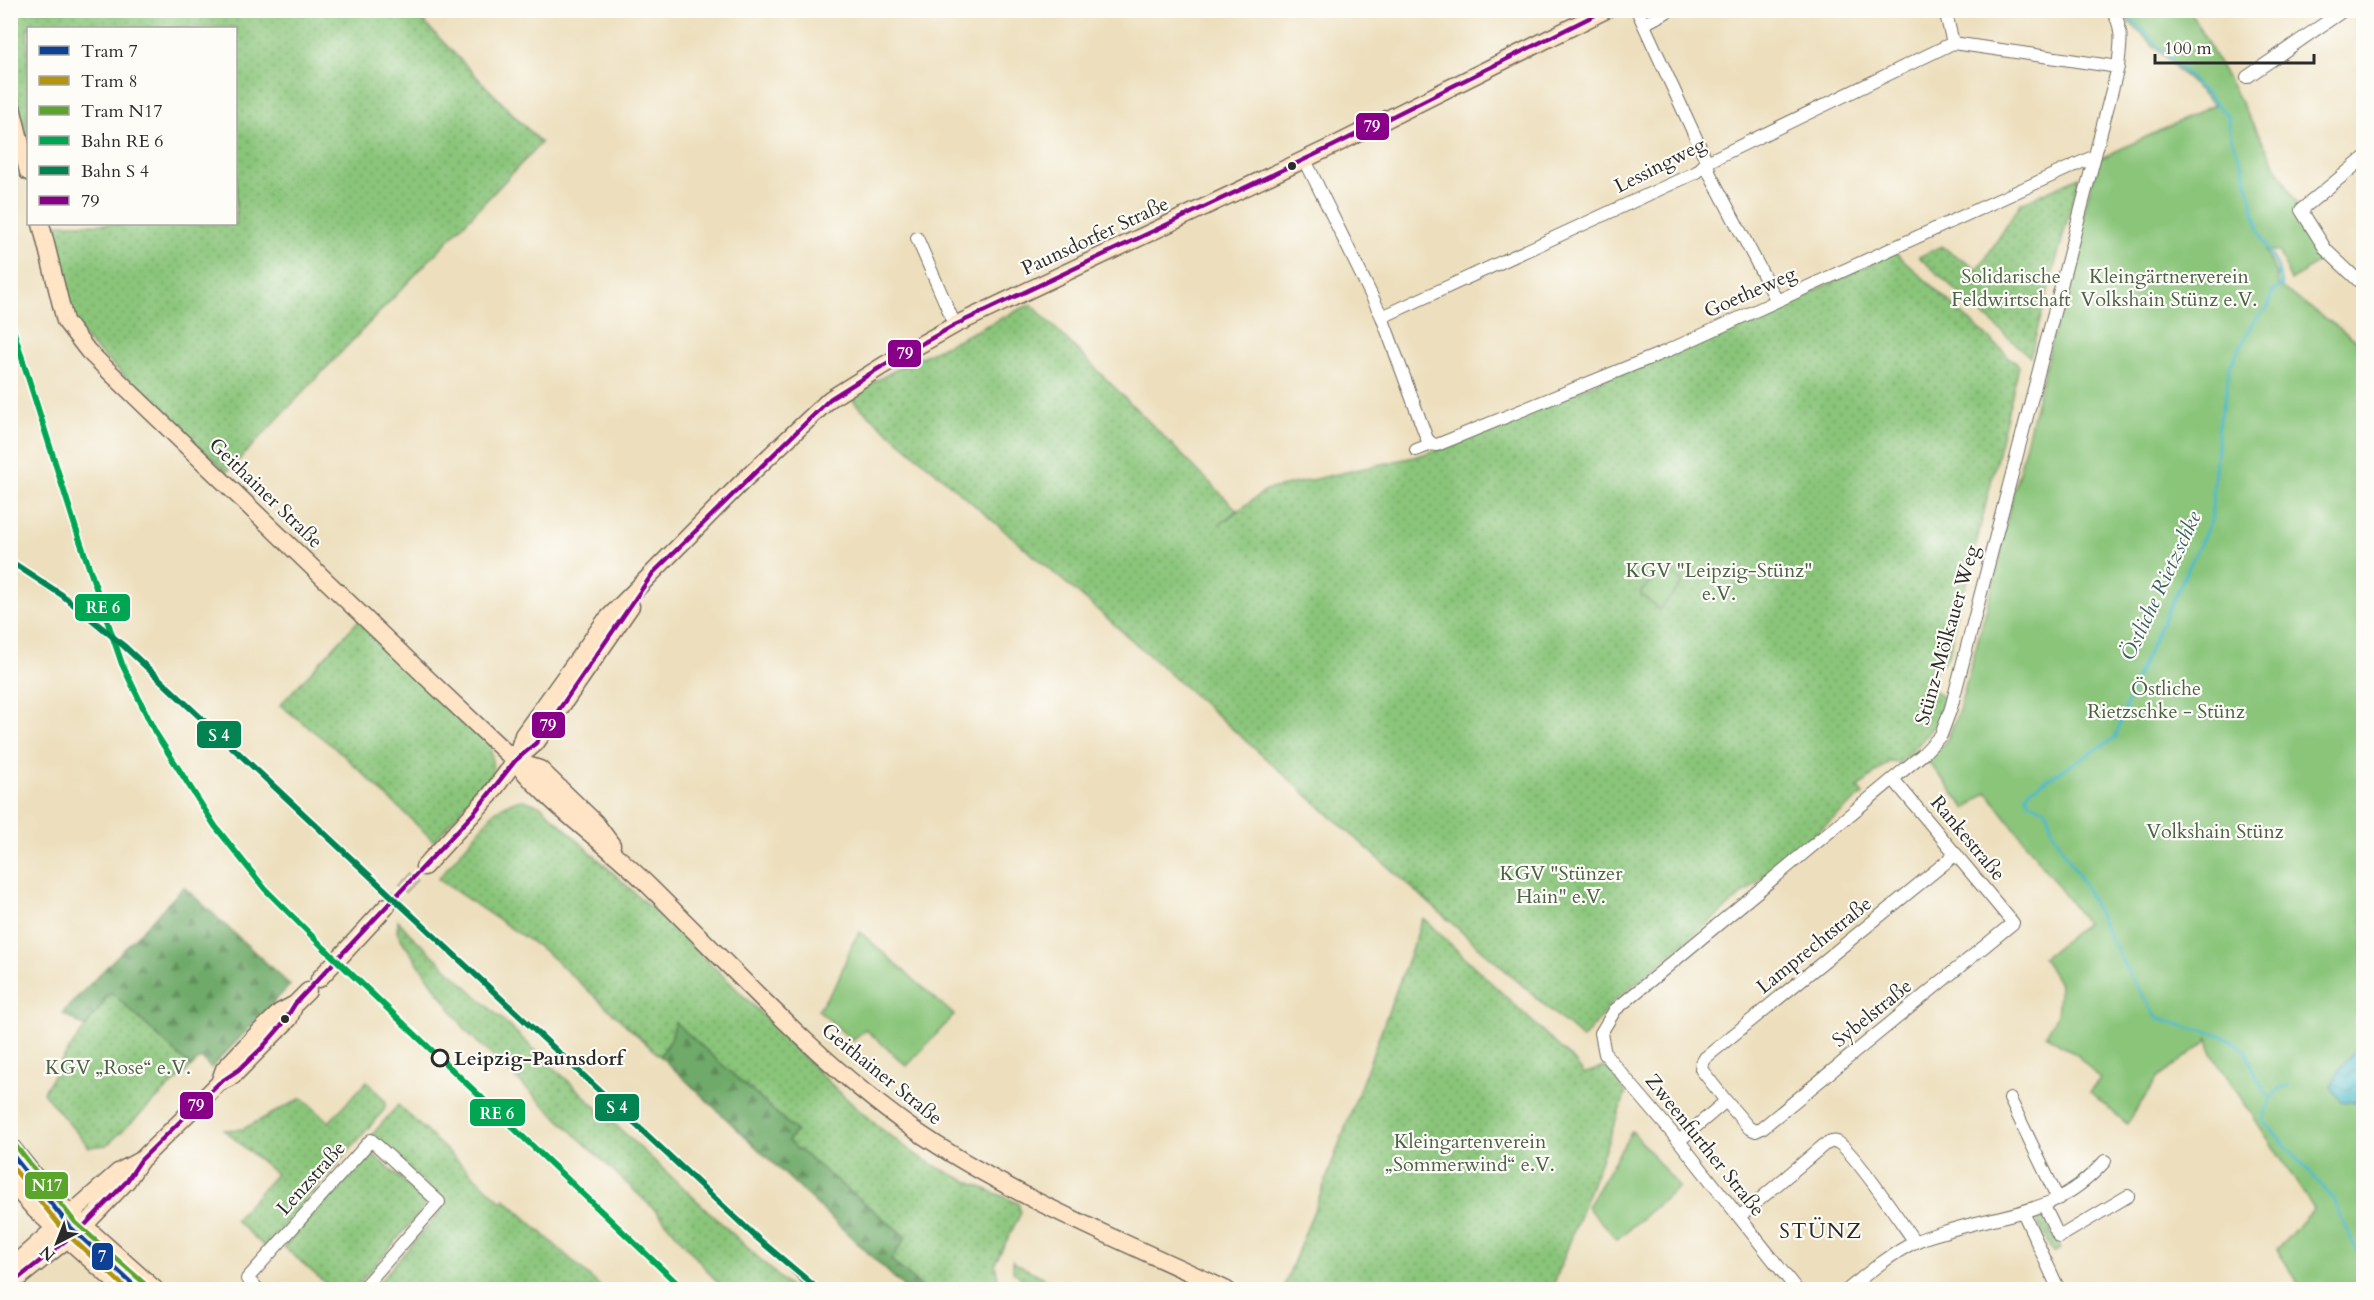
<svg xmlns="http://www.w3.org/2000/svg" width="2374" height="1300" font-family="Cardo,serif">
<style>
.grass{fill:url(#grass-dots);stroke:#5a7852;stroke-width:1.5}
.forest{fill:url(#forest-firs);stroke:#4d6a4a;stroke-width:1.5}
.park{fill:#8ac57a;stroke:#5a7852;stroke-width:1.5}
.water{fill:url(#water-waves);stroke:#3d737a;stroke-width:1.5}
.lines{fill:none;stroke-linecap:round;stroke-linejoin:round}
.stream{stroke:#4fbbca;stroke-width:3}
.secondary-tunnel{stroke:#c6bba0;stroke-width:16;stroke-dasharray:16 8;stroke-linecap:butt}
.street-casing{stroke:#6f6a5e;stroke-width:14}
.secondary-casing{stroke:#6f6a5e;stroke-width:19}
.street{stroke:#fff;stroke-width:12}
.secondary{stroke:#ffe4c6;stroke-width:16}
.rail-casing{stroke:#2b2b2b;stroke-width:5}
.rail{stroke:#fdfcf7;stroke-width:3;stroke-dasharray:9;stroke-linecap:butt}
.bus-1-casing{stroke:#fdfcf7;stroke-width:9}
.bus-1{stroke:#808;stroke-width:4.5}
.rail-1-casing{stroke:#fdfcf7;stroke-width:10}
.rail-2-casing{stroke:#fdfcf7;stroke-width:10}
.rail-1{stroke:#00a651;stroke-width:6}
.rail-2{stroke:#028351;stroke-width:6}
.tram-1-casing{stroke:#fdfcf7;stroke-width:9}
.tram-2-casing{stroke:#fdfcf7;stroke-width:9}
.tram-3-casing{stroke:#fdfcf7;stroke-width:9}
.tram-1{stroke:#0e4094;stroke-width:4.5}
.tram-2{stroke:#b5940f;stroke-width:4.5}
.tram-3{stroke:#5ca52c;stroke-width:4.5}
.bus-dot{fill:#2b2b2b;stroke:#fdfcf7;stroke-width:2}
.stop-dot{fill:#fdfcf7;stroke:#2b2b2b;stroke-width:3}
.labels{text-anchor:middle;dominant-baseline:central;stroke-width:4.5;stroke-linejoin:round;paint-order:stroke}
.street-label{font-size:20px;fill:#2b2b2b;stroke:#fdfcf7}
.park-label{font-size:20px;fill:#4c6147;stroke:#fdfcf7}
.stop-label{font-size:20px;font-weight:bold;fill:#2b2b2b;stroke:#fdfcf7;text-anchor:start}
.water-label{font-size:21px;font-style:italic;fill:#385d63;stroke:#fdfcf7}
.neighbourhood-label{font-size:21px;letter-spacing:1.5px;fill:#2b2b2b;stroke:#fdfcf7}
.line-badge{stroke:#fdfcf7;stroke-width:2}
.badge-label{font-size:16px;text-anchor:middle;font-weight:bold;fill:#fff}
</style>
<defs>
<pattern id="grass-dots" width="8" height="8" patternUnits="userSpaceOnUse" patternTransform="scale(1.5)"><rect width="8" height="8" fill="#8ac57a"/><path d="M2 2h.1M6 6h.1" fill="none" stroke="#71a064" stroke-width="1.8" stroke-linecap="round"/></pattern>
<pattern id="forest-firs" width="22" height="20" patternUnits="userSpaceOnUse" patternTransform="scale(1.5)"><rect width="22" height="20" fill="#6faa6a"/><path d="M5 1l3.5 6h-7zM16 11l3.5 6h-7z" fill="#5b8b57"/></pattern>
<pattern id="water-waves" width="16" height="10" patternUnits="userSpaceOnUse" patternTransform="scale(1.5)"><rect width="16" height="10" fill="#4fbbca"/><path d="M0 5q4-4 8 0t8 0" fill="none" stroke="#4298a4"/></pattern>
</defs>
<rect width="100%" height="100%" fill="#fdfcf7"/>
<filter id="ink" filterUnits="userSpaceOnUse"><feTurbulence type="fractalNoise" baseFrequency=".0167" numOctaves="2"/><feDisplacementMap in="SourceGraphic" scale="12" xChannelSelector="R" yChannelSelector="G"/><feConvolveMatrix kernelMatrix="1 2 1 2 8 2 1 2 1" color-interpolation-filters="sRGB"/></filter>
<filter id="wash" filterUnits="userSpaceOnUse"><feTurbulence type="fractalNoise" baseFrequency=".008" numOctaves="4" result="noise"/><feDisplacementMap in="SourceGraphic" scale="24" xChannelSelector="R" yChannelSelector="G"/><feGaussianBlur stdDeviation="1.35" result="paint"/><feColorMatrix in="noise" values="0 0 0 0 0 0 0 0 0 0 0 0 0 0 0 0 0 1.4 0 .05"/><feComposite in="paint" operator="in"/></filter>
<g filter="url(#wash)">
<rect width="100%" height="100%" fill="#eddfbd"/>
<path class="grass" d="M 10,11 L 413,11 L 541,143 L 227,472 L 80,334 L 70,311 L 47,224 L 236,224 L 236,28 L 28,28 L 28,152 L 11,79 Z
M 2079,177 L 2030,357 L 1919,257 L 1941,246 L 1978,270 L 2021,203 Z
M 1895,252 L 2019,366 L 1966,586 L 1955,618 L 1949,656 L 1925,681 L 1947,702 C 1934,727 1921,745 1899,763 L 1889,762 L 1858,788 L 1863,794 L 1611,1004 L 1583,1039 L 1100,612 L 857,405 L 850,396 L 897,369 L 1031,304 L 1237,510 L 1219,525 L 1266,490 L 1414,457 L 1437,450 L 1664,354 L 1668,357 L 1785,305 Z
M 361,618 L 491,745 L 493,774 L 434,841 L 340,752 L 280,705 Z
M 523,800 L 541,806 C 602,863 663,919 723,976 C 785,1035 841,1103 912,1152 C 945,1174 982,1187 1018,1203 L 1021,1213 L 995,1263 L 998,1280 L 1006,1289 L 924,1289 L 891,1260 L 906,1237 L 787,1141 L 796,1131 L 675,1023 L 671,1040 L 660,1056 L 546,952 L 438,879 L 495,811 L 512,802 Z
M 1423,918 L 1575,1062 L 1584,1074 L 1603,1067 L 1612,1072 L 1626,1093 L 1552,1289 L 1283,1289 L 1324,1185 Z
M 398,920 L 409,933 L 792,1289 L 723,1289 L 658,1213 L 468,1033 L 405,945 L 397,932 Z
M 111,992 L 191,1067 L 107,1145 L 89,1147 L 43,1093 L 64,1057 Z
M 367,1081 L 386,1102 L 384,1110 L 265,1247 L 235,1220 L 276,1174 L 224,1130 L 243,1129 L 302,1098 L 329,1122 Z
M 398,1105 L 502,1202 L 505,1199 L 603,1289 L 373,1289 L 447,1204 L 372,1135 Z
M 367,1154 L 375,1156 L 424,1200 L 424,1207 L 355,1289 L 332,1289 L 284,1247 Z
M 2041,1214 L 2060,1249 L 2053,1253 L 2036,1219 Z
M 1013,1260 L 1016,1264 L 1043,1277 L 1058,1289 L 1033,1289 L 1013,1271 Z"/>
<path class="forest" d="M 184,887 L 290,985 L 211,1068 L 201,1058 L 191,1067 L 111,992 L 85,1027 L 62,1013 Z
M 675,1022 L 796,1131 L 788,1141 L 906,1237 L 891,1260 L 924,1289 L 906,1289 L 660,1056 L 671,1040 Z"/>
<path class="park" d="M 2118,11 L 2190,11 L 2326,256 L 2291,281 L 2279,252 L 2265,250 L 2277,275 L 2278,285 L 2363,345 L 2363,1289 L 2302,1289 L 2277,1249 L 2314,1209 L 2212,1054 L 2208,1038 L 2206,1042 L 2157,1079 L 2127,1124 L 2090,1092 L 2100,1078 L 2077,1055 L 2046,1035 L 2057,1015 L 2060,985 L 2043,958 L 2086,923 L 1987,792 L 1966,809 L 1927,760 L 1947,740 L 1959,710 L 2002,551 L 2000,547 L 2097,160 L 2214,105 Z
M 1664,566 L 1683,583 L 1659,610 L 1640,593 Z
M 860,932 L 954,1015 L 907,1066 L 865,1029 L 853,1041 L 818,1010 L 837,983 L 852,944 Z
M 1632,1131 L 1679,1187 L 1617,1239 L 1587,1207 Z"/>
<path class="water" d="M 2363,1037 L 2363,1106 L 2358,1103 L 2341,1101 L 2331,1087 L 2338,1073 Z"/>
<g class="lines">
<path class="stream" d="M 2122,10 L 2228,116 L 2231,137 L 2244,169 L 2257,224 L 2264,243 L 2277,266 L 2282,285 L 2273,291 L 2268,307 L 2255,320 L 2229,368 L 2227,389 L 2219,419 L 2211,521 L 2137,675 L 2115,738 L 2030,790 L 2026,796 L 2029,802 L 2046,810 L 2054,834 L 2085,887 L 2126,969 L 2157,1017 L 2192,1029 L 2219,1034 L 2246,1050 L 2252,1069 L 2270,1099 L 2263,1120 L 2332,1197 L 2364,1268
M 2270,1099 L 2281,1087 L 2289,1086"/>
</g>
</g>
<g filter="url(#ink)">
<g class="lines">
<path class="secondary-tunnel" d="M 387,906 L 424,867"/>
<defs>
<path id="street" d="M 1637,10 L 1707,162 L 1710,174 L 1777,301
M 1945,10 L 1953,43
M 1644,24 L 1670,10
M 2247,77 L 2344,10
M 2364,158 L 2301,210 L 2326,250 L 2364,286
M 1305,160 L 1382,317 L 1427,439 L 1432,444
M 917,238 L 955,325
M 1382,317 L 1697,172 L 1707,162 L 1953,43 L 2118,67
M 1416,450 L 1432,444 L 1437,445 L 1667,351 L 2095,156
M 2010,1099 L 2058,1199
M 1726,1101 L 1701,1069 L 1702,1063 L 1705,1058 L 1956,854
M 1679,1141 L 1726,1101 L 1749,1128 L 1756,1131 L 1762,1128 L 2013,923 L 1893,779
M 2044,1206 L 2059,1237 L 2128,1196
M 2023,1212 L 2059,1290
M 1739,1217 L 1824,1145 C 1829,1143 1832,1140 1837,1142 C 1852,1149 1902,1224 1915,1242
M 259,1290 L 247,1279 L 371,1140 L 439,1202 L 361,1290
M 1797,1290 L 1679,1141 L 1605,1054 L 1601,1033 L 1615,1010 L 1923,754 L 1941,735 L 1951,708 L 2118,67 C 2120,48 2125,26 2111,10
M 1847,1290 C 1868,1273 1891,1254 1915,1242 C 1926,1236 1941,1233 1954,1229 C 2015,1211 2059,1213 2105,1161"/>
<path id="secondary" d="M 10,99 L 28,172
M 41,224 L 65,321 L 88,351 L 427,678 L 515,761 C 552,808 605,842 647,884 C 731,966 817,1062 913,1129 C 1010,1196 1121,1240 1227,1290
M 515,761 L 523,735 L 605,621 L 741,483 L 830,399 L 884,365 L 955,325 L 1333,146 L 1606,10
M 515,761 L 540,769 L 595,822 L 612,845
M 424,867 L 490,795 L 515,761 L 536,743 L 631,606
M 340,957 L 387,906
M 319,979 L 333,964
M 219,1083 L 224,1069 L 256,1035 L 280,1012 L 295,1004
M 10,1145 L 49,1194 L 156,1290
M 10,1182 L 35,1210 L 124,1290
M 10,1268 L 118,1172 L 140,1160
M 10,1285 L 85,1225 L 127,1181 L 141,1160 L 219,1083 L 233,1076 L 289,1019 L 295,1004 L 308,991"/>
</defs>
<use href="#street" class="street-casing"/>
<use href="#secondary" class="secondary-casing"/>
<use href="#street" class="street"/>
<use href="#secondary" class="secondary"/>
<defs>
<path id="rail" d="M 756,1237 L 813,1290"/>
</defs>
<use href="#rail" class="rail-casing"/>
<use href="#rail" class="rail"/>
<defs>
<path id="bus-1" d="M 10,1285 L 85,1225 L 127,1181 L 141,1160 L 219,1083 L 240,1069 L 262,1048 L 282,1025 L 295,1004 L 474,813 L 515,761 L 536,743 L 653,573 L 830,399 L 884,365 L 955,325 L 1333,146 L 1605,10"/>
</defs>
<use href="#bus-1" class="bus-1-casing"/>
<use href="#bus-1" class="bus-1"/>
<defs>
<path id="rail-1" d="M 10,320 L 76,529 L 122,664 L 155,732 L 215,826 L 265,889 L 324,948 L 684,1290"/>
<path id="rail-2" d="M 10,561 L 62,595 L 124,646 L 756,1237 L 819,1290"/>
</defs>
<use href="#rail-1" class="rail-1-casing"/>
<use href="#rail-2" class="rail-2-casing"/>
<use href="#rail-1" class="rail-1"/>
<use href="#rail-2" class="rail-2"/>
<defs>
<path id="tram-1" d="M 10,1152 L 70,1227 L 139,1290"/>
<path id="tram-2" d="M 10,1164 L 65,1232 L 128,1290"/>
<path id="tram-3" d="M 16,1146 L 75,1222 L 145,1284"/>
</defs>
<use href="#tram-1" class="tram-1-casing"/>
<use href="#tram-2" class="tram-2-casing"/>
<use href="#tram-3" class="tram-3-casing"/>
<use href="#tram-1" class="tram-1"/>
<use href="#tram-2" class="tram-2"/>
<use href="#tram-3" class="tram-3"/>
</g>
</g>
<g class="bus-dot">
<circle cx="1292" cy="166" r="5"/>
<circle cx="285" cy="1019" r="5"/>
</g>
<circle class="stop-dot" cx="440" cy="1058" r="8"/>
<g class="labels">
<g class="street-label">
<text transform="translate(1660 165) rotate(-27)">Lessingweg</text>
<text transform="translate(1095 236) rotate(-25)">Paunsdorfer Straße</text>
<text transform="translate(1750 292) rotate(-24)">Goetheweg</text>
<text transform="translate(266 493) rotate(44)">Geithainer Straße</text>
<text transform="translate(1947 635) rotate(-74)">Stünz-Mölkauer Weg</text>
<text transform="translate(1968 838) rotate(50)">Rankestraße</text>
<text transform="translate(1814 945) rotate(-39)">Lamprechtstraße</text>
<text transform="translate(1872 1013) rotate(-39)">Sybelstraße</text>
<text transform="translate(882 1074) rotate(39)">Geithainer Straße</text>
<text transform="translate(1705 1145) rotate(51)">Zweenfurther Straße</text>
<text transform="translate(311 1178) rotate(-48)">Lenzstraße</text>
</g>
<g class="park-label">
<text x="2011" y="276">Solidarische<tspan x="2011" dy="23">Feldwirtschaft</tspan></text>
<text x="2169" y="276">Kleingärtnerverein<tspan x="2169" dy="23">Volkshain Stünz e.V.</tspan></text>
<text x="1719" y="570">KGV "Leipzig-Stünz"<tspan x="1719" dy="23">e.V.</tspan></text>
<text x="2166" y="688">Östliche<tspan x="2166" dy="23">Rietzschke - Stünz</tspan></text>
<text x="2215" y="831">Volkshain Stünz</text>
<text x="1561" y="873">KGV "Stünzer<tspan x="1561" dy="23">Hain" e.V.</tspan></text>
<text x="118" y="1067">KGV „Rose“ e.V.</text>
<text x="1470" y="1141">Kleingartenverein<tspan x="1470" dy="23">„Sommerwind“ e.V.</tspan></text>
</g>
<g class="stop-label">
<text x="454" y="1058">Leipzig-Paunsdorf</text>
</g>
<g class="water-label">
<text transform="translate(2161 586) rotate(-65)">Östliche Rietzschke</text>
</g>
<g class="neighbourhood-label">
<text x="1821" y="1231">STÜNZ</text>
</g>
</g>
<g class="line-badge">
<rect x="1355" y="112" width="35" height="29" rx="6" fill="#808"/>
<rect x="887" y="339" width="35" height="29" rx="6" fill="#808"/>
<rect x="74" y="593" width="57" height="29" rx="6" fill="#00a651"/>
<rect x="531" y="711" width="35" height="28" rx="6" fill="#808"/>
<rect x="196" y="720" width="46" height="29" rx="6" fill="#028351"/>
<rect x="179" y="1091" width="35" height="29" rx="6" fill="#808"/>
<rect x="594" y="1093" width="46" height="29" rx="6" fill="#028351"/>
<rect x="469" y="1098" width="57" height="29" rx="6" fill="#00a651"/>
<rect x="24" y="1171" width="45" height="29" rx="6" fill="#5ca52c"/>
<rect x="91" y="1242" width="23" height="29" rx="6" fill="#0e4094"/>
</g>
<g class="badge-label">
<text x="1372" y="132">79</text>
<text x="905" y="359">79</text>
<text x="103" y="613">RE 6</text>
<text x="548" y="731">79</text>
<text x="219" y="741">S 4</text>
<text x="196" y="1111">79</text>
<text x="617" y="1113">S 4</text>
<text x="497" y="1119">RE 6</text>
<text x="47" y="1191">N17</text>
<text x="102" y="1262">7</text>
</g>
<rect width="2374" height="1300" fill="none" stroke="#fdfcf7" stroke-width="36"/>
<rect x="27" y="27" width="210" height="198" fill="#fdfcf7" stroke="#a9a8a5" stroke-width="1.5"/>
<rect x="39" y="46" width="30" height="9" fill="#0e4094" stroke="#a9a8a5" stroke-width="1.5"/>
<text x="81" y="57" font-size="18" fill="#2b2b2b">Tram 7</text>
<rect x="39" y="76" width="30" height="9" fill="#b5940f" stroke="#a9a8a5" stroke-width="1.5"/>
<text x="81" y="87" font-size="18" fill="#2b2b2b">Tram 8</text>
<rect x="39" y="106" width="30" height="9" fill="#5ca52c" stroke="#a9a8a5" stroke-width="1.5"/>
<text x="81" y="117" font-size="18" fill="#2b2b2b">Tram N17</text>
<rect x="39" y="136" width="30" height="9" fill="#00a651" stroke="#a9a8a5" stroke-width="1.5"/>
<text x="81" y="147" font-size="18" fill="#2b2b2b">Bahn RE 6</text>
<rect x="39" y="166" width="30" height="9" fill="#028351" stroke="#a9a8a5" stroke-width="1.5"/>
<text x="81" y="177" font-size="18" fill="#2b2b2b">Bahn S 4</text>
<rect x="39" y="196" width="30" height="9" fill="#880088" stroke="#a9a8a5" stroke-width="1.5"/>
<text x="81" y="207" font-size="18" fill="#2b2b2b">79</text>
<g transform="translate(57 1243) rotate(222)" stroke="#fdfcf7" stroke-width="4.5" paint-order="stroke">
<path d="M0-4.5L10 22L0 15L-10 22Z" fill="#2b2b2b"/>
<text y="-9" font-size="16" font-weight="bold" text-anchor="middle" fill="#2b2b2b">N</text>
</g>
<path d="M2155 54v9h159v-9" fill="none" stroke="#2b2b2b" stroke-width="3"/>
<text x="2164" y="54" font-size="18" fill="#2b2b2b" stroke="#fdfcf7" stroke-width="4.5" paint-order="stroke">100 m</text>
</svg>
